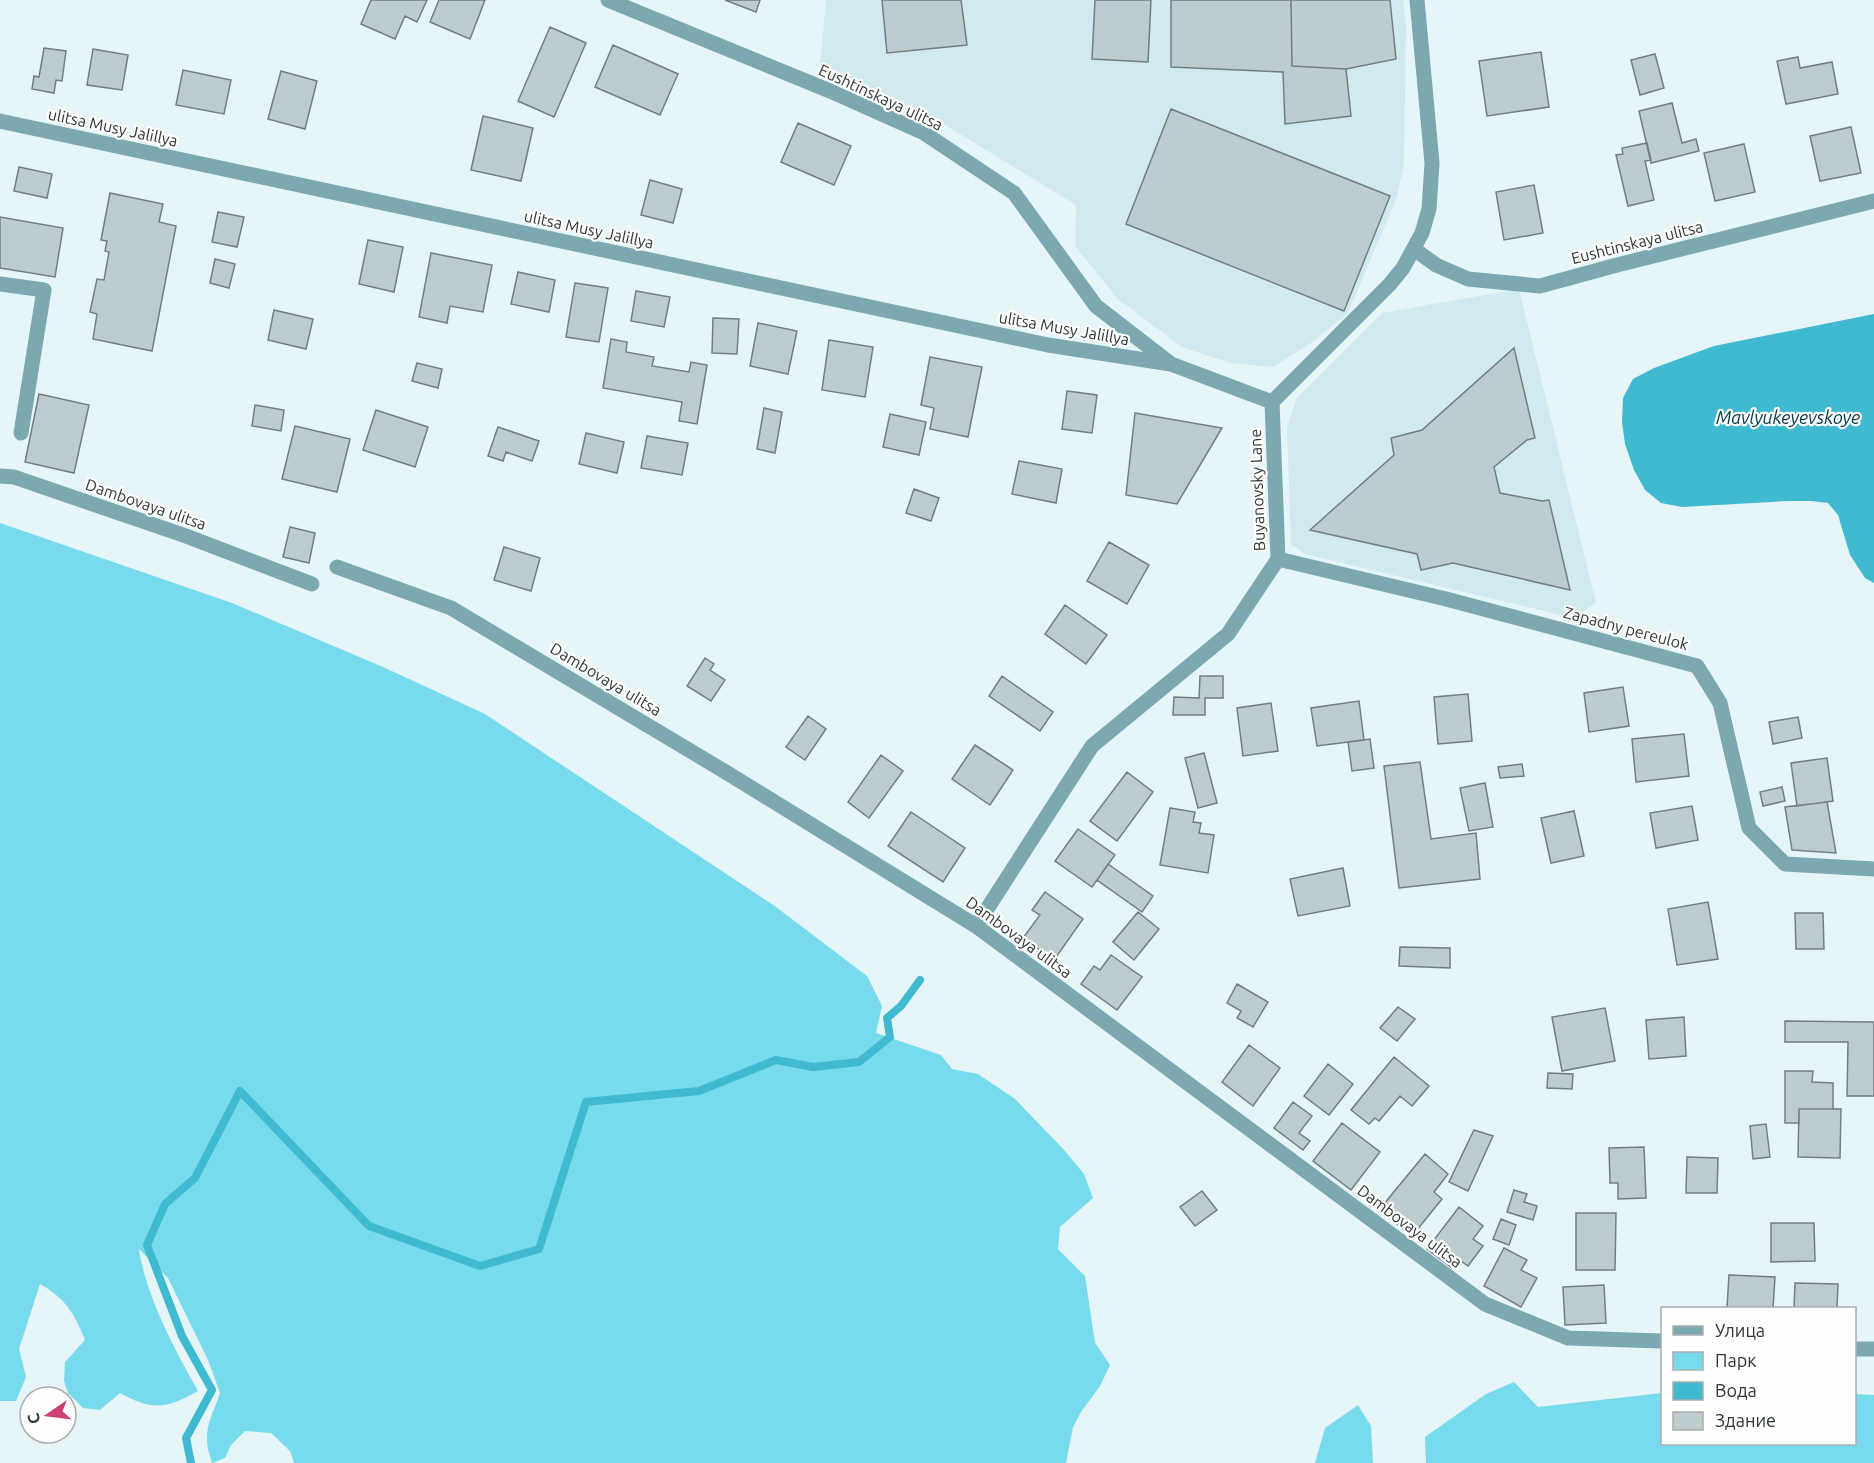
<svg xmlns="http://www.w3.org/2000/svg" width="1874" height="1463" font-family="Ubuntu,sans-serif">
<style>
.built{fill:#d1eaef}
.green{fill:#77daed}
.water{fill:#40bad0}
.lines{fill:none;stroke-linecap:round;stroke-linejoin:round}
.stream{stroke:#40bad0;stroke-width:8}
.building{fill:#bdcccf;stroke:#717f82;stroke-width:1.5}
.minor{stroke:#7ba8b1;stroke-width:15}
.labels{text-anchor:middle;dominant-baseline:central;stroke-width:4.5;stroke-linejoin:round;paint-order:stroke}
.street-label{font-size:16px;fill:#313738;stroke:#fefefe}
.water-label{font-size:18px;font-style:italic;fill:#003a43;stroke:#fefefe}
</style>
<rect width="100%" height="100%" fill="#e5f5f8"/>
<path class="built" d="M 826,0 L 1403,0 L 1406,26 L 1404,163 L 1397,197 L 1348,313 L 1311,343 L 1273,367 L 1231,363 L 1182,347 L 1118,299 L 1075,246 L 1076,205 L 932,117 L 820,69 Z
M 1519,289 L 1596,603 L 1573,618 L 1305,554 L 1291,544 L 1287,427 L 1297,398 L 1382,313 Z"/>
<path class="green" d="M 0,523 L 232,603 L 383,667 L 485,714 L 776,907 L 867,976 L 882,1006 L 876,1033 L 941,1055 L 952,1069 L 978,1074 L 1015,1099 L 1065,1151 L 1084,1174 L 1093,1198 L 1060,1227 L 1058,1249 L 1085,1276 L 1095,1343 L 1110,1365 L 1100,1386 L 1081,1412 L 1073,1427 L 1066,1463 L 294,1463 L 290,1451 L 271,1433 L 245,1431 L 231,1445 L 225,1458 L 212,1463 C 201,1431 210,1422 220,1393 L 208,1360 L 168,1278 L 139,1249 C 145,1294 175,1350 198,1391 C 166,1409 153,1411 120,1393 L 100,1410 L 83,1408 L 68,1393 L 64,1381 L 65,1362 L 85,1340 C 75,1314 65,1298 40,1284 L 19,1349 L 26,1377 L 16,1401 L 0,1401 Z
M 1514,1382 L 1538,1407 L 1662,1393 L 1662,1444 L 1854,1444 L 1855,1394 L 1874,1395 L 1874,1463 L 1426,1463 L 1425,1437 L 1486,1394 Z
M 1358,1405 L 1371,1426 L 1373,1463 L 1315,1463 L 1325,1428 Z"/>
<path class="water" d="M 1874,314 L 1874,583 L 1865,578 L 1850,555 L 1838,515 L 1828,503 L 1811,501 L 1788,501 L 1682,507 L 1661,503 L 1645,490 L 1634,470 L 1625,444 L 1622,422 L 1623,398 L 1633,379 L 1654,368 L 1714,346 Z"/>
<g class="lines">
<path class="stream" d="M 191,1463 L 186,1438 L 212,1390 L 182,1336 L 147,1245 L 165,1204 L 195,1178 L 240,1091 L 369,1226 L 480,1266 L 539,1249 L 586,1102 L 699,1091 L 776,1060 L 813,1067 L 859,1062 L 890,1037 L 887,1018 L 901,1006 L 920,980"/>
</g>
<path class="building" d="M 371,0 L 427,0 L 417,22 L 405,16 L 395,39 L 361,24 Z
M 439,0 L 485,0 L 470,39 L 430,22 Z
M 725,0 L 760,0 L 756,12 Z
M 882,0 L 961,0 L 967,45 L 887,53 Z
M 1095,0 L 1151,0 L 1148,62 L 1092,59 Z
M 1171,0 L 1291,0 L 1292,66 L 1346,69 L 1351,116 L 1285,124 L 1283,72 L 1171,67 Z
M 1291,0 L 1390,0 L 1396,59 L 1346,69 L 1292,66 Z
M 550,27 L 586,43 L 554,117 L 518,101 Z
M 613,45 L 678,74 L 660,115 L 595,87 Z
M 44,48 L 66,51 L 62,81 L 56,80 L 54,93 L 32,89 L 34,76 L 39,77 Z
M 93,49 L 128,55 L 122,90 L 87,85 Z
M 1541,52 L 1549,107 L 1487,116 L 1479,61 Z
M 1655,54 L 1664,88 L 1640,95 L 1631,60 Z
M 1798,57 L 1800,68 L 1832,62 L 1838,94 L 1786,104 L 1777,61 Z
M 183,70 L 231,80 L 224,114 L 176,105 Z
M 281,71 L 317,81 L 305,129 L 268,119 Z
M 1672,103 L 1682,143 L 1696,139 L 1699,151 L 1651,163 L 1639,111 Z
M 1171,109 L 1390,196 L 1344,311 L 1126,224 Z
M 483,116 L 533,128 L 521,181 L 471,170 Z
M 798,123 L 851,146 L 834,185 L 781,162 Z
M 1851,127 L 1861,173 L 1820,181 L 1810,136 Z
M 1647,143 L 1651,160 L 1645,161 L 1654,200 L 1628,206 L 1616,155 L 1623,154 L 1622,148 Z
M 1744,144 L 1755,192 L 1715,201 L 1704,153 Z
M 19,167 L 52,174 L 47,198 L 14,191 Z
M 650,180 L 682,189 L 673,223 L 641,215 Z
M 1534,185 L 1543,233 L 1504,240 L 1496,192 Z
M 110,193 L 163,204 L 159,222 L 176,226 L 152,351 L 93,339 L 97,314 L 90,312 L 97,279 L 104,280 L 109,252 L 105,251 L 107,241 L 101,240 Z
M 218,212 L 244,217 L 237,247 L 212,242 Z
M 0,217 L 63,228 L 55,277 L 0,268 Z
M 368,240 L 403,247 L 394,292 L 359,284 Z
M 431,253 L 492,265 L 483,312 L 450,306 L 447,323 L 419,317 Z
M 215,259 L 235,264 L 229,288 L 210,283 Z
M 518,272 L 555,280 L 549,312 L 511,304 Z
M 575,283 L 608,288 L 599,342 L 566,337 Z
M 636,291 L 670,297 L 664,327 L 631,321 Z
M 274,310 L 313,319 L 306,349 L 268,340 Z
M 713,318 L 739,319 L 737,354 L 712,353 Z
M 758,323 L 797,331 L 788,374 L 750,366 Z
M 611,339 L 627,342 L 626,352 L 654,357 L 652,366 L 689,372 L 691,362 L 707,365 L 697,424 L 679,421 L 682,402 L 603,388 Z
M 829,340 L 873,347 L 865,397 L 822,390 Z
M 1514,348 L 1535,438 L 1527,440 L 1494,467 L 1500,493 L 1542,501 L 1549,500 L 1570,590 L 1453,563 L 1421,570 L 1417,554 L 1310,530 L 1394,455 L 1391,438 L 1422,430 Z
M 930,357 L 982,367 L 968,437 L 930,429 L 934,408 L 921,405 Z
M 417,363 L 442,369 L 438,388 L 412,381 Z
M 1067,391 L 1097,395 L 1092,433 L 1062,429 Z
M 39,394 L 89,405 L 74,473 L 25,462 Z
M 255,405 L 284,410 L 281,431 L 252,426 Z
M 764,408 L 782,412 L 775,453 L 757,449 Z
M 376,410 L 428,427 L 415,467 L 363,450 Z
M 1135,413 L 1222,428 L 1177,504 L 1126,495 Z
M 890,414 L 926,422 L 919,455 L 883,447 Z
M 295,426 L 350,439 L 337,492 L 282,479 Z
M 498,427 L 539,441 L 532,461 L 506,452 L 503,461 L 488,456 Z
M 586,433 L 624,442 L 617,473 L 579,464 Z
M 647,436 L 688,443 L 682,475 L 641,468 Z
M 1019,461 L 1062,469 L 1056,503 L 1012,494 Z
M 914,489 L 939,498 L 931,521 L 906,513 Z
M 290,527 L 315,533 L 309,563 L 283,557 Z
M 1109,542 L 1149,565 L 1127,604 L 1087,581 Z
M 504,547 L 540,558 L 531,591 L 494,580 Z
M 1065,605 L 1107,635 L 1086,664 L 1045,634 Z
M 705,658 L 714,664 L 710,670 L 725,680 L 711,701 L 687,686 Z
M 1002,676 L 1053,712 L 1040,731 L 989,696 Z
M 1200,676 L 1223,676 L 1223,698 L 1205,698 L 1205,715 L 1173,715 L 1174,697 L 1199,698 Z
M 1623,687 L 1629,726 L 1589,732 L 1584,693 Z
M 1468,694 L 1472,741 L 1438,744 L 1434,697 Z
M 1359,701 L 1364,740 L 1317,746 L 1311,708 Z
M 1271,703 L 1278,751 L 1243,756 L 1237,708 Z
M 808,716 L 826,729 L 805,760 L 786,747 Z
M 1798,717 L 1802,738 L 1773,744 L 1769,722 Z
M 1684,734 L 1689,776 L 1636,782 L 1632,739 Z
M 1370,739 L 1374,768 L 1352,771 L 1348,742 Z
M 975,745 L 1013,770 L 990,805 L 952,779 Z
M 1204,753 L 1217,803 L 1198,808 L 1185,758 Z
M 881,755 L 903,771 L 869,818 L 848,802 Z
M 1827,758 L 1833,801 L 1797,806 L 1791,763 Z
M 1420,762 L 1431,839 L 1476,833 L 1480,879 L 1399,888 L 1384,766 Z
M 1522,764 L 1524,776 L 1500,778 L 1498,767 Z
M 1127,772 L 1153,792 L 1117,841 L 1090,821 Z
M 1485,783 L 1493,827 L 1469,831 L 1460,788 Z
M 1782,787 L 1785,801 L 1763,806 L 1760,792 Z
M 1827,802 L 1836,853 L 1792,850 L 1785,807 Z
M 1692,806 L 1698,840 L 1656,848 L 1650,813 Z
M 1170,808 L 1195,812 L 1193,822 L 1201,823 L 1199,833 L 1214,835 L 1208,873 L 1160,865 Z
M 1574,811 L 1584,856 L 1551,863 L 1541,818 Z
M 911,812 L 965,848 L 943,882 L 888,846 Z
M 1078,829 L 1115,855 L 1092,887 L 1055,861 Z
M 1108,864 L 1153,896 L 1142,912 L 1097,880 Z
M 1343,868 L 1350,906 L 1298,916 L 1290,879 Z
M 1045,892 L 1083,919 L 1054,960 L 1023,938 L 1040,915 L 1032,910 Z
M 1708,902 L 1718,959 L 1677,965 L 1668,909 Z
M 1138,912 L 1159,929 L 1134,960 L 1113,942 Z
M 1795,913 L 1823,913 L 1824,949 L 1796,949 Z
M 1400,947 L 1450,948 L 1450,968 L 1399,966 Z
M 1111,955 L 1142,977 L 1117,1010 L 1081,984 L 1094,966 L 1100,970 Z
M 1237,984 L 1268,1002 L 1253,1027 L 1237,1018 L 1241,1011 L 1227,1003 Z
M 1398,1007 L 1415,1019 L 1397,1041 L 1380,1028 Z
M 1605,1008 L 1615,1061 L 1562,1071 L 1552,1017 Z
M 1684,1017 L 1686,1056 L 1649,1059 L 1646,1020 Z
M 1785,1021 L 1874,1022 L 1874,1096 L 1847,1096 L 1848,1042 L 1785,1042 Z
M 1249,1045 L 1280,1068 L 1253,1106 L 1222,1082 Z
M 1394,1057 L 1429,1086 L 1412,1106 L 1400,1096 L 1379,1121 L 1375,1118 L 1369,1124 L 1351,1110 Z
M 1328,1064 L 1353,1084 L 1329,1115 L 1304,1096 Z
M 1785,1071 L 1813,1071 L 1812,1082 L 1833,1083 L 1833,1109 L 1799,1109 L 1799,1123 L 1785,1123 Z
M 1548,1073 L 1573,1074 L 1572,1089 L 1547,1088 Z
M 1293,1102 L 1312,1116 L 1299,1133 L 1310,1141 L 1303,1150 L 1274,1128 Z
M 1799,1109 L 1841,1109 L 1840,1158 L 1798,1157 Z
M 1342,1123 L 1380,1152 L 1351,1190 L 1313,1161 Z
M 1766,1124 L 1770,1157 L 1753,1159 L 1750,1126 Z
M 1474,1130 L 1493,1136 L 1468,1191 L 1449,1182 Z
M 1644,1147 L 1646,1198 L 1618,1199 L 1618,1183 L 1610,1183 L 1609,1148 Z
M 1425,1154 L 1448,1174 L 1434,1192 L 1442,1199 L 1412,1236 L 1379,1210 Z
M 1687,1157 L 1718,1158 L 1717,1193 L 1686,1193 Z
M 1514,1190 L 1527,1194 L 1524,1202 L 1537,1206 L 1533,1220 L 1507,1212 Z
M 1202,1191 L 1217,1210 L 1195,1226 L 1180,1207 Z
M 1459,1207 L 1483,1226 L 1473,1239 L 1483,1246 L 1468,1266 L 1458,1259 L 1452,1268 L 1427,1249 Z
M 1576,1213 L 1616,1213 L 1615,1270 L 1576,1270 Z
M 1501,1219 L 1516,1225 L 1509,1245 L 1493,1239 Z
M 1771,1223 L 1814,1223 L 1815,1261 L 1771,1262 Z
M 1504,1248 L 1527,1260 L 1521,1270 L 1537,1278 L 1521,1307 L 1484,1286 Z
M 1729,1275 L 1775,1277 L 1773,1308 L 1727,1308 Z
M 1795,1283 L 1838,1284 L 1837,1308 L 1794,1308 Z
M 1604,1285 L 1606,1323 L 1565,1325 L 1563,1287 Z"/>
<g class="lines">
<path class="minor" d="M 608,0 L 830,91 L 924,133 L 1014,193 L 1096,306 L 1171,364 L 1272,402
M 0,121 L 1048,345 L 1171,364
M 1414,249 L 1436,265 L 1468,279 L 1540,286 L 1617,265 L 1874,201
M 0,284 L 44,290 L 21,433
M 0,476 L 14,477 L 186,536 L 312,584
M 1278,559 L 1446,599 L 1697,666 L 1720,703 L 1749,828 L 1785,864 L 1874,869
M 337,567 L 451,608 L 724,771 L 976,926 L 1485,1304 L 1568,1338 L 1662,1341
M 976,926 L 1092,746 L 1228,634 L 1278,559 L 1272,402 L 1390,284 L 1403,268 L 1422,233 L 1429,209 L 1432,163 L 1417,0
M 1854,1349 L 1874,1349"/>
</g>
<g class="labels">
<g class="street-label">
<text transform="translate(881 97) rotate(25)">Eushtinskaya ulitsa</text>
<text transform="translate(113 127) rotate(12)">ulitsa Musy Jalillya</text>
<text transform="translate(589 229) rotate(12)">ulitsa Musy Jalillya</text>
<text transform="translate(1637 242) rotate(-14)">Eushtinskaya ulitsa</text>
<text transform="translate(1064 328) rotate(10)">ulitsa Musy Jalillya</text>
<text transform="translate(1257 490) rotate(-92)">Buyanovsky Lane</text>
<text transform="translate(146 504) rotate(19)">Dambovaya ulitsa</text>
<text transform="translate(1626 628) rotate(15)">Zapadny pereulok</text>
<text transform="translate(606 679) rotate(31)">Dambovaya ulitsa</text>
<text transform="translate(1019 937) rotate(36)">Dambovaya ulitsa</text>
<text transform="translate(1410 1226) rotate(37)">Dambovaya ulitsa</text>
</g>
<g class="water-label">
<text x="1788" y="417">Mavlyukeyevskoye</text>
</g>
</g>
<rect x="1661" y="1307" width="195" height="138" fill="#fefefe" stroke="#acaeaf" stroke-width="1.5"/>
<rect x="1673" y="1326" width="30" height="9" fill="#7ba8b1" stroke="#acaeaf" stroke-width="1.5"/>
<text x="1715" y="1337" font-size="18" fill="#313738">Улица</text>
<rect x="1673" y="1352" width="30" height="18" fill="#77daed" stroke="#acaeaf" stroke-width="1.5"/>
<text x="1715" y="1367" font-size="18" fill="#313738">Парк</text>
<rect x="1673" y="1382" width="30" height="18" fill="#40bad0" stroke="#acaeaf" stroke-width="1.5"/>
<text x="1715" y="1397" font-size="18" fill="#313738">Вода</text>
<rect x="1673" y="1412" width="30" height="18" fill="#bdcccf" stroke="#acaeaf" stroke-width="1.5"/>
<text x="1715" y="1427" font-size="18" fill="#313738">Здание</text>
<g transform="translate(48 1415) rotate(256)"><circle r="28" fill="#fefefe" stroke="#acaeaf" stroke-width="1.5"/>
<path d="M0-4.5L10 22L0 15L-10 22Z" fill="#cd4276"/>
<text y="-9" font-size="16" font-weight="bold" text-anchor="middle" fill="#313738">С</text>
</g>
</svg>
